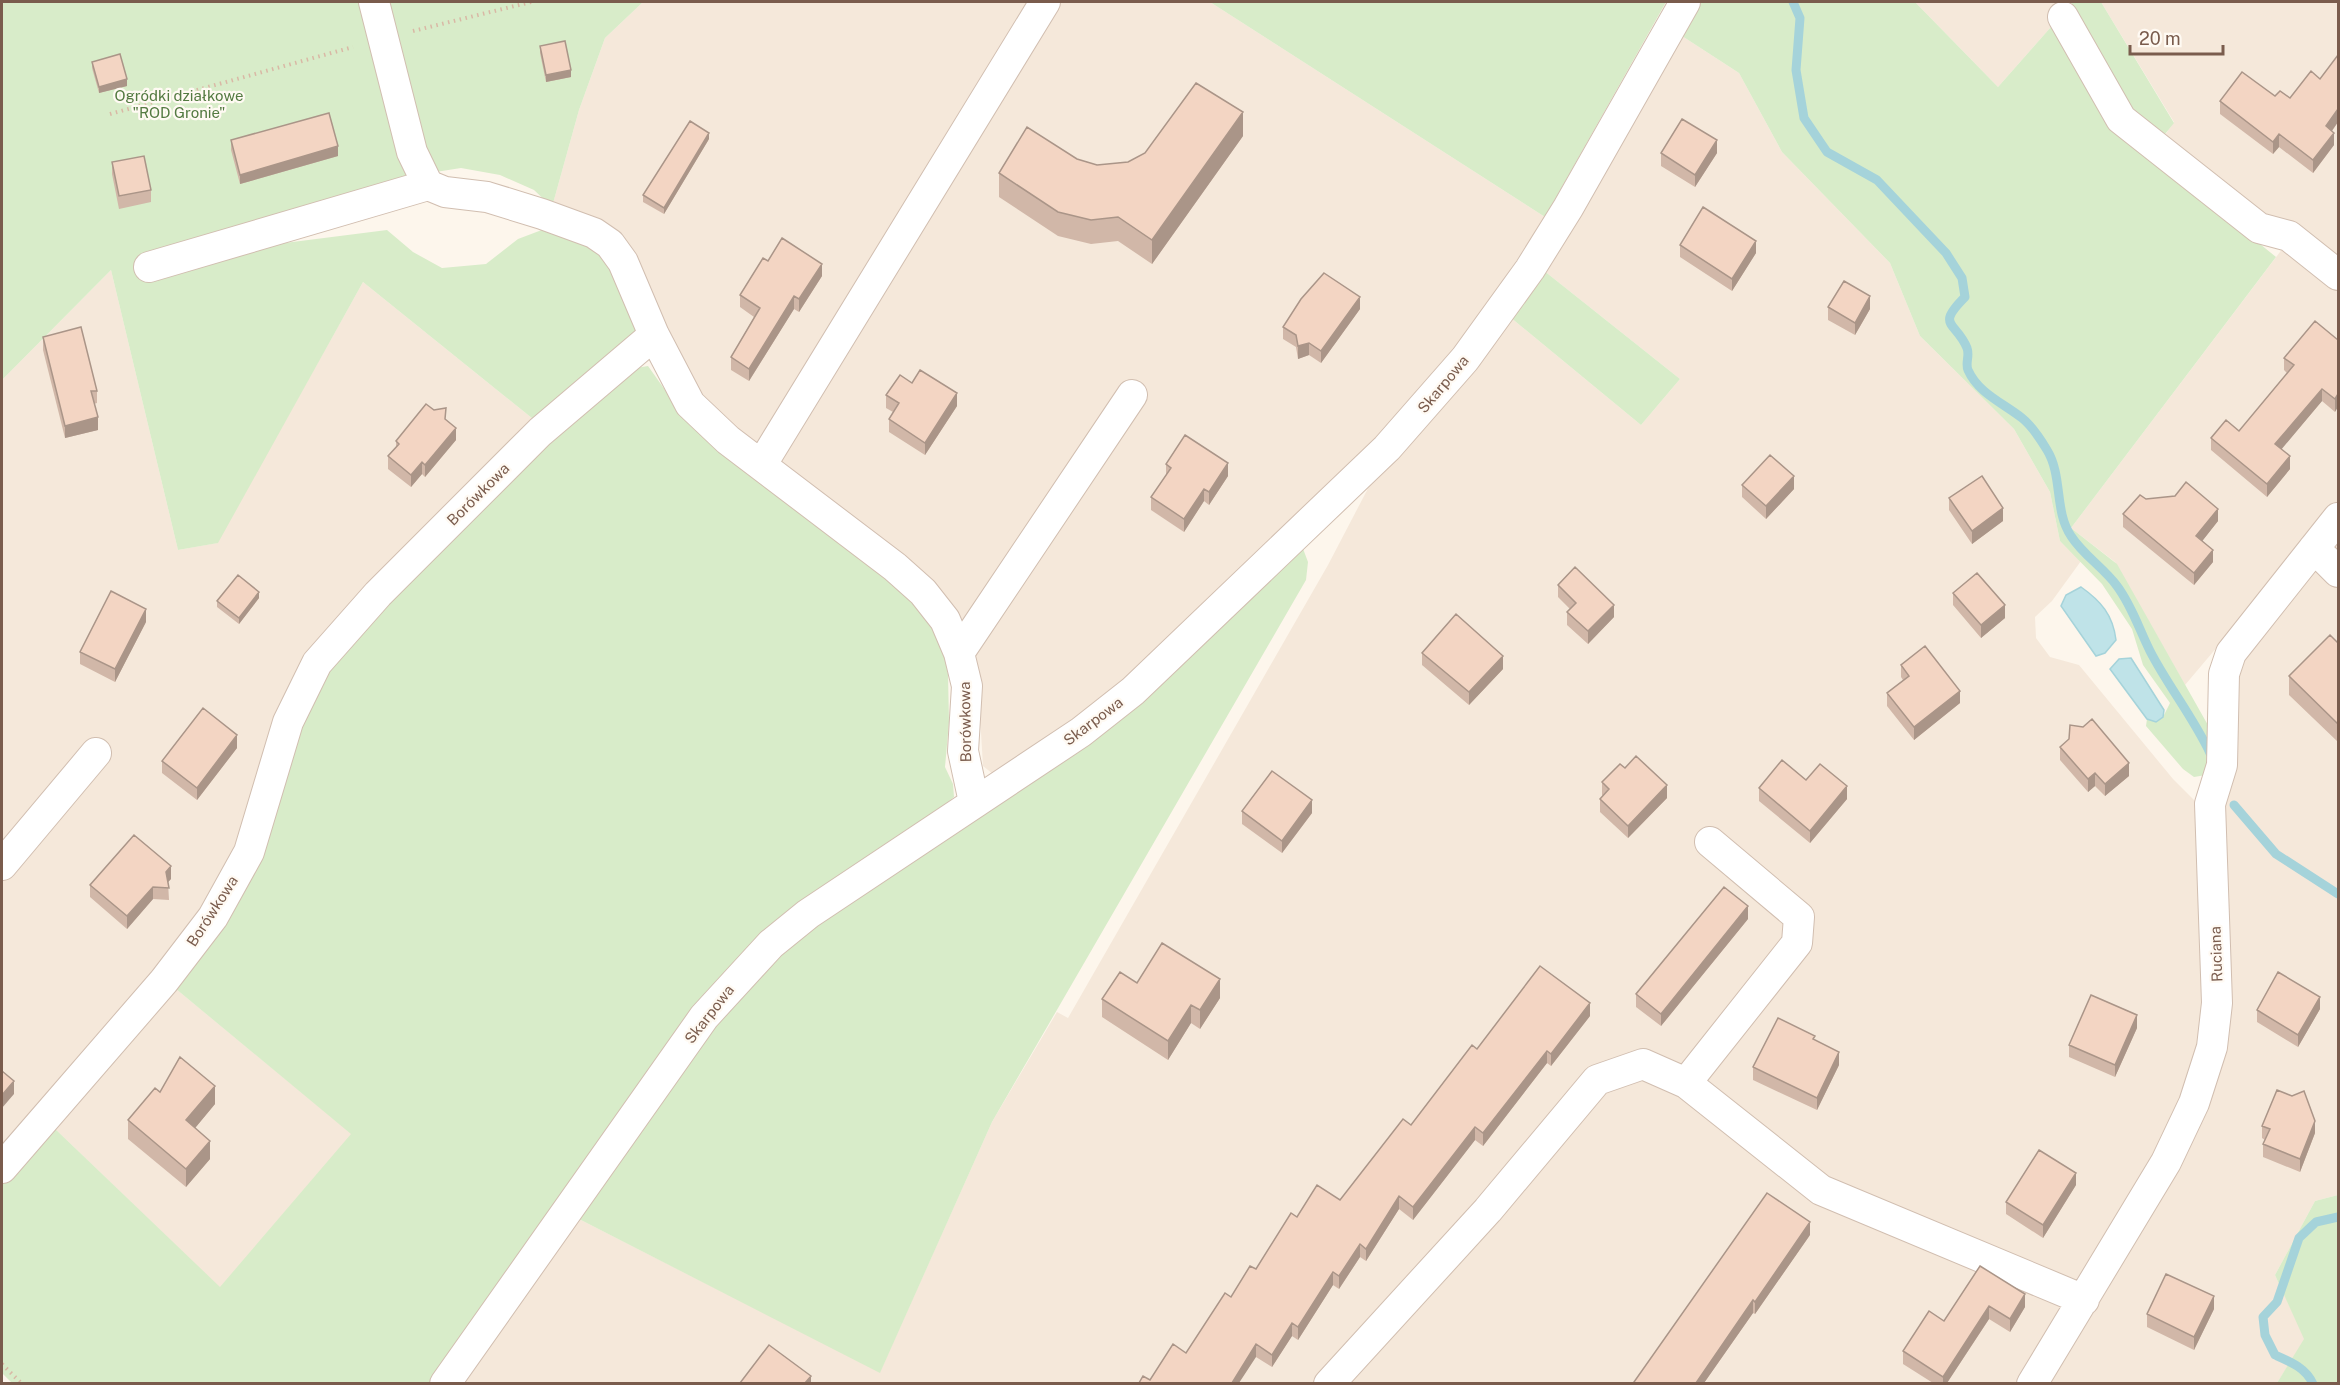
<svg xmlns="http://www.w3.org/2000/svg" width="2340" height="1385" font-family="'Public Sans',sans-serif">
<style>
.residential{fill:#f5e8da}
.green{fill:#d8ecc9}
.water{fill:#bfe3e8;stroke:#a5d3da;stroke-width:1.5}
.lines{fill:none;stroke-linecap:round;stroke-linejoin:round}
.stream{stroke:#a5d3da;stroke-width:9}
.minor-casing{stroke:#d1beb0;stroke-width:32}
.path{stroke:#d9b8a5;stroke-width:4;stroke-dasharray:1.5 4.5;stroke-linecap:butt}
.minor{stroke:#fff;stroke-width:30}
.wall{fill:#d1b7a8}
.shaded-wall{fill:#aa9588}
.building{fill:#f3d5c3;stroke:#aa9588;stroke-width:1.5}
.labels{text-anchor:middle;dominant-baseline:central;stroke-width:4.5;stroke-linejoin:round;paint-order:stroke}
.park-label{font-size:15px;fill:#537a41;stroke:#fffaf3}
.street-label{font-size:15px;fill:#7a5c4d;stroke:#fffaf3}
</style>
<rect width="100%" height="100%" fill="#fdf6ec"/>
<path class="residential" d="M 643,2 L 1210,2 L 1545,217 L 1460,346 L 1376,442 L 1127,681 L 1075,722 L 993,774 L 983,766 L 977,665 L 697,400 L 552,207 L 579,110 L 605,38 Z
M 1915,2 L 2073,2 L 1998,87 Z
M 2101,2 L 2338,2 L 2338,263 L 2263,218 L 2165,135 L 2174,122 Z
M 1682,36 L 1739,73 L 1782,152 L 1890,263 L 1920,336 L 2014,429 L 2050,492 L 2060,541 L 2081,561 L 2052,601 L 2035,617 L 2036,638 L 2050,657 L 2079,665 L 2173,779 L 2202,808 L 2208,1005 L 2186,1100 L 2022,1383 L 463,1384 L 579,1219 L 880,1372 L 992,1122 L 1057,1012 L 1068,1018 L 1328,565 L 1375,475 L 1510,317 L 1641,425 L 1680,379 L 1538,266 Z
M 2286,244 L 2338,285 L 2338,504 L 2185,685 L 2115,562 L 2071,528 Z
M 111,270 L 178,550 L 217,543 L 363,282 L 538,423 L 239,851 L 205,913 L 2,1157 L 2,380 Z
M 2338,532 L 2338,1195 L 2315,1201 L 2275,1275 L 2305,1339 L 2277,1383 L 2041,1384 L 2200,1105 L 2220,812 L 2234,672 Z
M 170,984 L 352,1134 L 220,1288 L 51,1125 Z"/>
<path class="green" d="M 2,2 L 643,2 L 605,38 L 579,110 L 552,207 L 534,190 L 500,175 L 461,168 L 410,176 L 261,246 L 387,230 L 413,252 L 442,268 L 486,264 L 518,239 L 547,228 L 571,230 L 618,269 L 643,333 L 538,423 L 363,282 L 218,543 L 178,550 L 111,270 L 2,380 Z
M 1210,2 L 1666,2 L 1545,217 Z
M 1701,2 L 1915,2 L 1998,87 L 2073,2 L 2101,2 L 2174,123 L 2149,154 L 2276,257 L 2071,528 L 2117,564 L 2209,727 L 2216,747 L 2206,775 L 2194,777 L 2183,769 L 2146,726 L 2147,719 L 2156,722 L 2163,717 L 2170,703 L 2143,665 L 2132,629 L 2102,584 L 2060,541 L 2050,492 L 2014,429 L 1920,336 L 1890,263 L 1782,152 L 1739,73 L 1682,36 Z
M 1538,266 L 1680,379 L 1641,425 L 1510,317 Z
M 648,366 L 670,397 L 917,604 L 941,642 L 948,674 L 949,722 L 945,767 L 953,784 L 954,797 L 937,811 L 818,892 L 431,1383 L 13,1384 L 2,1373 L 2,1181 L 51,1125 L 220,1287 L 351,1134 L 170,984 L 296,724 L 326,668 L 548,436 L 636,368 Z
M 1302,546 L 1308,562 L 1306,580 L 992,1122 L 880,1373 L 579,1219 L 694,1049 L 773,959 Z
M 2338,1195 L 2338,1383 L 2277,1383 L 2304,1339 L 2275,1275 L 2315,1201 Z"/>
<path class="water" d="M 2081,587 C 2101,601 2113,615 2116,640 L 2105,653 L 2096,656 L 2061,606 L 2066,595 Z
M 2131,658 L 2164,710 L 2163,717 L 2156,722 L 2147,719 L 2110,669 L 2119,659 Z"/>
<g class="lines">
<path class="stream" d="M 1793,2 L 1800,18 L 1796,70 L 1804,118 L 1827,152 L 1877,180 L 1946,253 L 1962,278 L 1965,297 C 1935,327 1956,321 1967,348 C 1970,356 1965,363 1968,370 C 1978,393 2003,403 2022,418 C 2031,425 2041,440 2047,450 C 2063,476 2054,511 2071,536 C 2083,555 2104,568 2117,586 C 2132,606 2139,629 2150,651 C 2168,686 2193,717 2210,753
M 2234,805 L 2276,854 L 2338,894
M 2313,1384 C 2306,1368 2291,1362 2275,1355 L 2265,1335 L 2263,1317 L 2277,1302 L 2299,1238 L 2316,1222 L 2338,1217"/>
<defs>
<path id="minor" d="M 374,2 L 412,152 L 428,185
M 2063,17 L 2121,119 L 2259,228 L 2289,236 L 2338,275
M 149,267 L 428,185 L 445,192 L 487,197 L 542,214 L 594,233 L 610,244 L 623,262 L 654,335 L 690,404 L 728,440 L 895,567 L 923,592 L 945,620 L 959,653 L 967,686 L 963,751 L 974,802
M 762,464 L 1045,2
M 2314,548 L 2338,572
M 959,653 L 1132,395
M 2,865 L 96,753
M 1686,1083 L 1797,943 L 1799,917 L 1710,842
M 2,1168 L 164,981 L 213,917 L 249,852 L 288,722 L 317,663 L 378,594 L 540,432 L 654,335
M 445,1384 L 704,1017 L 771,944 L 808,914 L 1081,732 L 1133,691 L 1387,448 L 1465,359 L 1530,269 L 1568,208 L 1685,2
M 1329,1384 L 1488,1210 L 1597,1080 L 1643,1064 L 1686,1083 L 1821,1190 L 2084,1300
M 2032,1384 L 2166,1162 L 2194,1103 L 2212,1047 L 2217,1003 L 2210,804 L 2222,765 L 2224,674 L 2231,653 L 2338,518"/>
</defs>
<use href="#minor" class="minor-casing"/>
<path class="path" d="M 413,31 L 531,2
M 110,114 L 353,47
M 2,1364 L 22,1384"/>
<use href="#minor" class="minor"/>
</g>
<path class="wall" d="M 540,46 L 571,77 L 546,82 L 540,53 Z
M 92,62 L 127,86 L 99,93 L 92,68 Z
M 2275,96 L 2290,98 L 2338,122 L 2332,131 L 2334,145 L 2313,173 L 2279,147 L 2273,154 L 2220,114 L 2220,101 Z
M 1243,136 L 1152,264 L 1118,241 L 1091,244 L 1058,236 L 999,197 L 999,173 L 1077,159 L 1097,165 L 1128,162 Z
M 709,139 L 664,214 L 643,202 L 643,195 Z
M 231,140 L 338,156 L 240,184 L 231,150 Z
M 1661,153 L 1717,153 L 1695,187 L 1661,166 Z
M 112,162 L 151,190 L 151,202 L 119,209 L 112,174 Z
M 1680,245 L 1756,253 L 1732,291 L 1680,257 Z
M 768,261 L 822,276 L 799,312 L 794,309 L 749,381 L 731,370 L 731,357 L 754,317 L 740,307 L 740,295 Z
M 1828,307 L 1870,309 L 1855,335 L 1828,320 Z
M 1360,309 L 1321,363 L 1309,355 L 1298,359 L 1296,347 L 1283,339 L 1283,327 Z
M 43,337 L 97,391 L 97,403 L 94,404 L 98,430 L 65,438 L 43,350 Z
M 2338,340 L 2335,412 L 2322,401 L 2281,449 L 2290,469 L 2267,497 L 2211,450 L 2211,438 L 2239,431 L 2287,373 L 2284,370 L 2284,358 Z
M 912,383 L 957,406 L 925,455 L 889,432 L 889,419 L 893,412 L 886,408 L 886,395 Z
M 446,420 L 456,440 L 425,477 L 422,474 L 411,487 L 388,469 L 388,456 L 396,448 L 396,441 Z
M 1166,464 L 1228,476 L 1209,505 L 1204,501 L 1184,532 L 1151,510 L 1151,497 L 1166,475 Z
M 1742,485 L 1794,489 L 1766,519 L 1742,497 Z
M 1949,498 L 2003,521 L 1972,544 L 1949,510 Z
M 2146,499 L 2218,521 L 2202,541 L 2213,562 L 2194,585 L 2123,527 L 2123,514 Z
M 1558,585 L 1614,617 L 1588,644 L 1567,625 L 1567,612 L 1570,609 L 1558,597 Z
M 1953,593 L 2005,618 L 1981,638 L 1953,605 Z
M 259,598 L 239,624 L 217,607 L 217,601 Z
M 146,622 L 115,682 L 80,664 L 80,652 Z
M 2338,643 L 2338,742 L 2289,695 L 2289,676 Z
M 1422,653 L 1503,669 L 1469,705 L 1422,665 Z
M 1901,665 L 1960,703 L 1914,740 L 1887,706 L 1887,693 L 1903,680 L 1901,677 Z
M 2060,747 L 2129,776 L 2105,796 L 2095,786 L 2088,792 L 2060,760 Z
M 237,748 L 197,800 L 162,773 L 162,761 Z
M 1625,768 L 1667,798 L 1628,838 L 1600,812 L 1600,799 L 1603,796 L 1602,795 L 1602,782 Z
M 1759,788 L 1847,799 L 1810,843 L 1759,801 Z
M 1242,811 L 1312,813 L 1282,853 L 1242,824 Z
M 171,879 L 168,882 L 169,900 L 153,899 L 127,929 L 90,897 L 90,885 Z
M 1748,919 L 1661,1026 L 1636,1007 L 1636,994 Z
M 1137,983 L 1220,998 L 1200,1029 L 1191,1023 L 1168,1060 L 1102,1017 L 1102,999 Z
M 2320,1009 L 2298,1047 L 2257,1022 L 2257,1010 Z
M 1590,1016 L 1551,1066 L 1547,1063 L 1483,1146 L 1475,1140 L 1413,1220 L 1399,1209 L 1366,1261 L 1360,1257 L 1339,1289 L 1333,1285 L 1298,1340 L 1292,1336 L 1272,1367 L 1256,1357 L 1150,1380 L 1186,1353 L 1231,1297 L 1256,1269 L 1297,1217 L 1340,1200 L 1411,1125 L 1477,1049 Z
M 2137,1028 L 2115,1077 L 2069,1057 L 2069,1045 Z
M 1815,1040 L 1839,1065 L 1817,1110 L 1753,1080 L 1753,1067 Z
M 160,1092 L 215,1104 L 195,1128 L 210,1159 L 186,1187 L 128,1139 L 128,1120 Z
M 2262,1126 L 2315,1133 L 2300,1172 L 2263,1157 L 2263,1144 L 2265,1140 L 2262,1138 Z
M 2076,1185 L 2043,1238 L 2006,1214 L 2006,1202 Z
M 1810,1235 L 1755,1314 L 1753,1313 L 1704,1383 L 1634,1383 L 1634,1382 Z
M 1980,1266 L 2025,1307 L 2010,1332 L 1989,1319 L 1947,1383 L 1933,1383 L 1903,1364 L 1903,1351 L 1944,1321 Z
M 2214,1309 L 2194,1350 L 2147,1327 L 2147,1314 Z"/>
<path class="shaded-wall" d="M 571,70 L 571,77 L 546,82 L 546,75 Z
M 127,79 L 127,86 L 99,93 L 99,87 Z
M 2338,109 L 2338,122 L 2326,139 L 2326,126 Z
M 1243,112 L 1243,136 L 1152,264 L 1152,240 Z
M 709,133 L 709,139 L 664,214 L 664,208 Z
M 2334,133 L 2334,145 L 2313,173 L 2313,160 Z
M 2279,134 L 2279,147 L 2273,154 L 2273,142 Z
M 1717,140 L 1717,153 L 1695,187 L 1695,175 Z
M 338,146 L 338,156 L 240,184 L 240,175 Z
M 1756,241 L 1756,253 L 1732,291 L 1732,279 Z
M 822,264 L 822,276 L 799,312 L 799,299 Z
M 794,296 L 794,309 L 749,381 L 749,369 Z
M 1870,296 L 1870,309 L 1855,335 L 1855,323 Z
M 1360,297 L 1360,309 L 1321,363 L 1321,351 Z
M 1309,343 L 1309,355 L 1298,359 L 1298,346 Z
M 2322,389 L 2322,401 L 2275,457 L 2275,444 Z
M 957,393 L 957,406 L 925,455 L 925,443 Z
M 2338,394 L 2338,407 L 2335,412 L 2335,399 Z
M 98,417 L 98,430 L 65,438 L 65,426 Z
M 456,428 L 456,440 L 425,477 L 425,465 Z
M 2290,456 L 2290,469 L 2267,497 L 2267,484 Z
M 422,462 L 422,474 L 411,487 L 411,475 Z
M 1228,463 L 1228,476 L 1209,505 L 1209,492 Z
M 1794,476 L 1794,489 L 1766,519 L 1766,506 Z
M 1204,489 L 1204,501 L 1184,532 L 1184,519 Z
M 2003,508 L 2003,521 L 1972,544 L 1972,531 Z
M 2218,509 L 2218,521 L 2196,549 L 2196,536 Z
M 2213,550 L 2213,562 L 2194,585 L 2194,573 Z
M 259,592 L 259,598 L 239,624 L 239,618 Z
M 1614,605 L 1614,617 L 1588,644 L 1588,631 Z
M 2005,605 L 2005,618 L 1981,638 L 1981,625 Z
M 146,609 L 146,622 L 115,682 L 115,669 Z
M 1503,656 L 1503,669 L 1469,705 L 1469,692 Z
M 1960,691 L 1960,703 L 1914,740 L 1914,727 Z
M 237,735 L 237,748 L 197,800 L 197,788 Z
M 2129,763 L 2129,776 L 2105,796 L 2105,784 Z
M 2095,773 L 2095,786 L 2088,792 L 2088,779 Z
M 1667,785 L 1667,798 L 1628,838 L 1628,826 Z
M 1847,786 L 1847,799 L 1810,843 L 1810,831 Z
M 1312,800 L 1312,813 L 1282,853 L 1282,841 Z
M 171,866 L 171,879 L 166,884 L 166,872 Z
M 153,887 L 153,899 L 127,929 L 127,916 Z
M 1748,906 L 1748,919 L 1661,1026 L 1661,1014 Z
M 1220,979 L 1220,998 L 1200,1029 L 1200,1010 Z
M 2320,997 L 2320,1009 L 2298,1047 L 2298,1035 Z
M 1590,1003 L 1590,1016 L 1551,1066 L 1551,1054 Z
M 1191,1005 L 1191,1023 L 1168,1060 L 1168,1041 Z
M 2137,1015 L 2137,1028 L 2115,1077 L 2115,1065 Z
M 1547,1051 L 1547,1063 L 1483,1146 L 1483,1133 Z
M 1839,1052 L 1839,1065 L 1817,1110 L 1817,1098 Z
M 14,1081 L 14,1094 L 2,1108 L 2,1095 Z
M 215,1086 L 215,1104 L 186,1139 L 186,1120 Z
M 2315,1121 L 2315,1133 L 2300,1172 L 2300,1159 Z
M 1475,1127 L 1475,1140 L 1413,1220 L 1413,1207 Z
M 210,1141 L 210,1159 L 186,1187 L 186,1169 Z
M 2076,1173 L 2076,1185 L 2043,1238 L 2043,1225 Z
M 1399,1196 L 1399,1209 L 1366,1261 L 1366,1249 Z
M 1810,1222 L 1810,1235 L 1755,1314 L 1755,1302 Z
M 1360,1244 L 1360,1257 L 1339,1289 L 1339,1276 Z
M 1333,1272 L 1333,1285 L 1298,1340 L 1298,1327 Z
M 2025,1294 L 2025,1307 L 2010,1332 L 2010,1319 Z
M 2214,1296 L 2214,1309 L 2194,1350 L 2194,1337 Z
M 1753,1300 L 1753,1313 L 1704,1383 L 1696,1383 Z
M 1989,1306 L 1989,1319 L 1947,1383 L 1943,1383 L 1943,1377 Z
M 1292,1323 L 1292,1336 L 1272,1367 L 1272,1355 Z
M 1256,1344 L 1256,1357 L 1239,1383 L 1232,1383 Z
M 811,1376 L 811,1383 L 805,1383 Z"/>
<path class="building" d="M 565,41 L 571,70 L 546,75 L 540,46 Z
M 120,54 L 127,79 L 99,87 L 92,62 Z
M 2338,55 L 2338,109 L 2326,126 L 2334,133 L 2313,160 L 2279,134 L 2273,142 L 2220,101 L 2242,72 L 2275,96 L 2280,91 L 2290,98 L 2311,71 L 2320,79 Z
M 1196,83 L 1243,112 L 1152,240 L 1118,217 L 1091,220 L 1058,212 L 999,173 L 1027,127 L 1077,159 L 1097,165 L 1128,162 L 1145,153 Z
M 329,113 L 338,146 L 240,175 L 231,140 Z
M 1682,119 L 1717,140 L 1695,175 L 1661,153 Z
M 690,121 L 709,133 L 664,208 L 643,195 Z
M 144,156 L 151,190 L 119,196 L 112,162 Z
M 1703,207 L 1756,241 L 1732,279 L 1680,245 Z
M 782,238 L 822,264 L 799,299 L 794,296 L 749,369 L 731,357 L 760,308 L 740,295 L 763,258 L 768,261 Z
M 1324,273 L 1360,297 L 1321,351 L 1309,343 L 1298,346 L 1296,335 L 1283,327 L 1301,299 Z
M 1844,281 L 1870,296 L 1855,323 L 1828,307 Z
M 2315,321 L 2338,340 L 2338,394 L 2335,399 L 2322,389 L 2275,444 L 2290,456 L 2267,484 L 2211,438 L 2226,420 L 2239,431 L 2294,365 L 2284,358 Z
M 81,327 L 97,391 L 91,391 L 98,417 L 65,426 L 43,337 Z
M 920,370 L 957,393 L 925,443 L 889,419 L 899,403 L 886,395 L 900,375 L 912,383 Z
M 426,404 L 434,410 L 446,408 L 445,419 L 456,428 L 425,465 L 422,462 L 411,475 L 388,456 L 399,444 L 396,441 Z
M 1185,435 L 1228,463 L 1209,492 L 1204,489 L 1184,519 L 1151,497 L 1171,468 L 1166,464 Z
M 1770,455 L 1794,476 L 1766,506 L 1742,485 Z
M 1982,476 L 2003,508 L 1972,531 L 1949,498 Z
M 2186,482 L 2218,509 L 2196,536 L 2213,550 L 2194,573 L 2123,514 L 2140,495 L 2146,499 L 2175,496 Z
M 1575,567 L 1614,605 L 1588,631 L 1567,612 L 1576,603 L 1558,585 Z
M 1977,573 L 2005,605 L 1981,625 L 1953,593 Z
M 238,575 L 259,592 L 239,618 L 217,601 Z
M 111,591 L 146,609 L 115,669 L 80,652 Z
M 1456,614 L 1503,656 L 1469,692 L 1422,653 Z
M 2330,635 L 2338,643 L 2338,724 L 2289,676 Z
M 1925,646 L 1960,691 L 1914,727 L 1887,693 L 1909,676 L 1901,665 Z
M 203,708 L 237,735 L 197,788 L 162,761 Z
M 2092,719 L 2129,763 L 2105,784 L 2095,773 L 2088,779 L 2060,747 L 2069,739 L 2070,725 L 2083,727 Z
M 1636,756 L 1667,785 L 1628,826 L 1600,799 L 1609,789 L 1602,782 L 1620,764 L 1625,768 Z
M 1782,760 L 1806,780 L 1820,764 L 1847,786 L 1810,831 L 1759,788 Z
M 1272,771 L 1312,800 L 1282,841 L 1242,811 Z
M 134,835 L 171,866 L 166,872 L 169,888 L 153,887 L 127,916 L 90,885 Z
M 1724,887 L 1748,906 L 1661,1014 L 1636,994 Z
M 1162,943 L 1220,979 L 1200,1010 L 1191,1005 L 1168,1041 L 1102,999 L 1120,972 L 1137,983 Z
M 1540,966 L 1590,1003 L 1551,1054 L 1547,1051 L 1483,1133 L 1475,1127 L 1413,1207 L 1399,1196 L 1366,1249 L 1360,1244 L 1339,1276 L 1333,1272 L 1298,1327 L 1292,1323 L 1272,1355 L 1256,1344 L 1232,1383 L 1139,1383 L 1143,1376 L 1150,1380 L 1173,1344 L 1186,1353 L 1225,1293 L 1231,1297 L 1250,1266 L 1256,1269 L 1291,1213 L 1297,1217 L 1317,1185 L 1340,1200 L 1403,1119 L 1411,1125 L 1472,1045 L 1477,1049 Z
M 2278,972 L 2320,997 L 2298,1035 L 2257,1010 Z
M 2091,995 L 2137,1015 L 2115,1065 L 2069,1045 Z
M 1778,1018 L 1815,1036 L 1813,1039 L 1839,1052 L 1817,1098 L 1753,1067 Z
M 180,1057 L 215,1086 L 186,1120 L 210,1141 L 186,1169 L 128,1120 L 155,1088 L 160,1092 Z
M 2,1071 L 14,1081 L 2,1095 Z
M 2277,1090 L 2292,1096 L 2304,1091 L 2315,1121 L 2300,1159 L 2263,1144 L 2270,1129 L 2262,1126 Z
M 2039,1150 L 2076,1173 L 2043,1225 L 2006,1202 Z
M 1767,1193 L 1810,1222 L 1755,1302 L 1753,1300 L 1696,1383 L 1636,1383 L 1634,1382 Z
M 1980,1266 L 2025,1294 L 2010,1319 L 1989,1306 L 1943,1377 L 1903,1351 L 1929,1311 L 1944,1321 Z
M 2166,1274 L 2214,1296 L 2194,1337 L 2147,1314 Z
M 769,1345 L 811,1376 L 805,1383 L 740,1383 Z"/>
<g class="labels">
<g class="park-label">
<text x="179" y="95">Ogródki działkowe<tspan x="179" dy="17">"ROD Gronie"</tspan></text>
</g>
<g class="street-label">
<text transform="translate(1443 384) rotate(-50)">Skarpowa</text>
<text transform="translate(478 494) rotate(-45)">Borówkowa</text>
<text transform="translate(1093 721) rotate(-37)">Skarpowa</text>
<text transform="translate(965 722) rotate(-91)">Borówkowa</text>
<text transform="translate(212 911) rotate(-57)">Borówkowa</text>
<text transform="translate(2216 954) rotate(-92)">Ruciana</text>
<text transform="translate(709 1014) rotate(-52)">Skarpowa</text>
</g>
</g>
<rect width="2340" height="1385" fill="none" stroke="#7a5c4d" stroke-width="6"/>
<path d="M2130 45v9h93v-9" fill="none" stroke="#7a5c4d" stroke-width="3"/>
<text x="2139" y="45" font-size="18" fill="#7a5c4d" stroke="#fffaf3" stroke-width="4.5" paint-order="stroke">20 m</text>
</svg>
